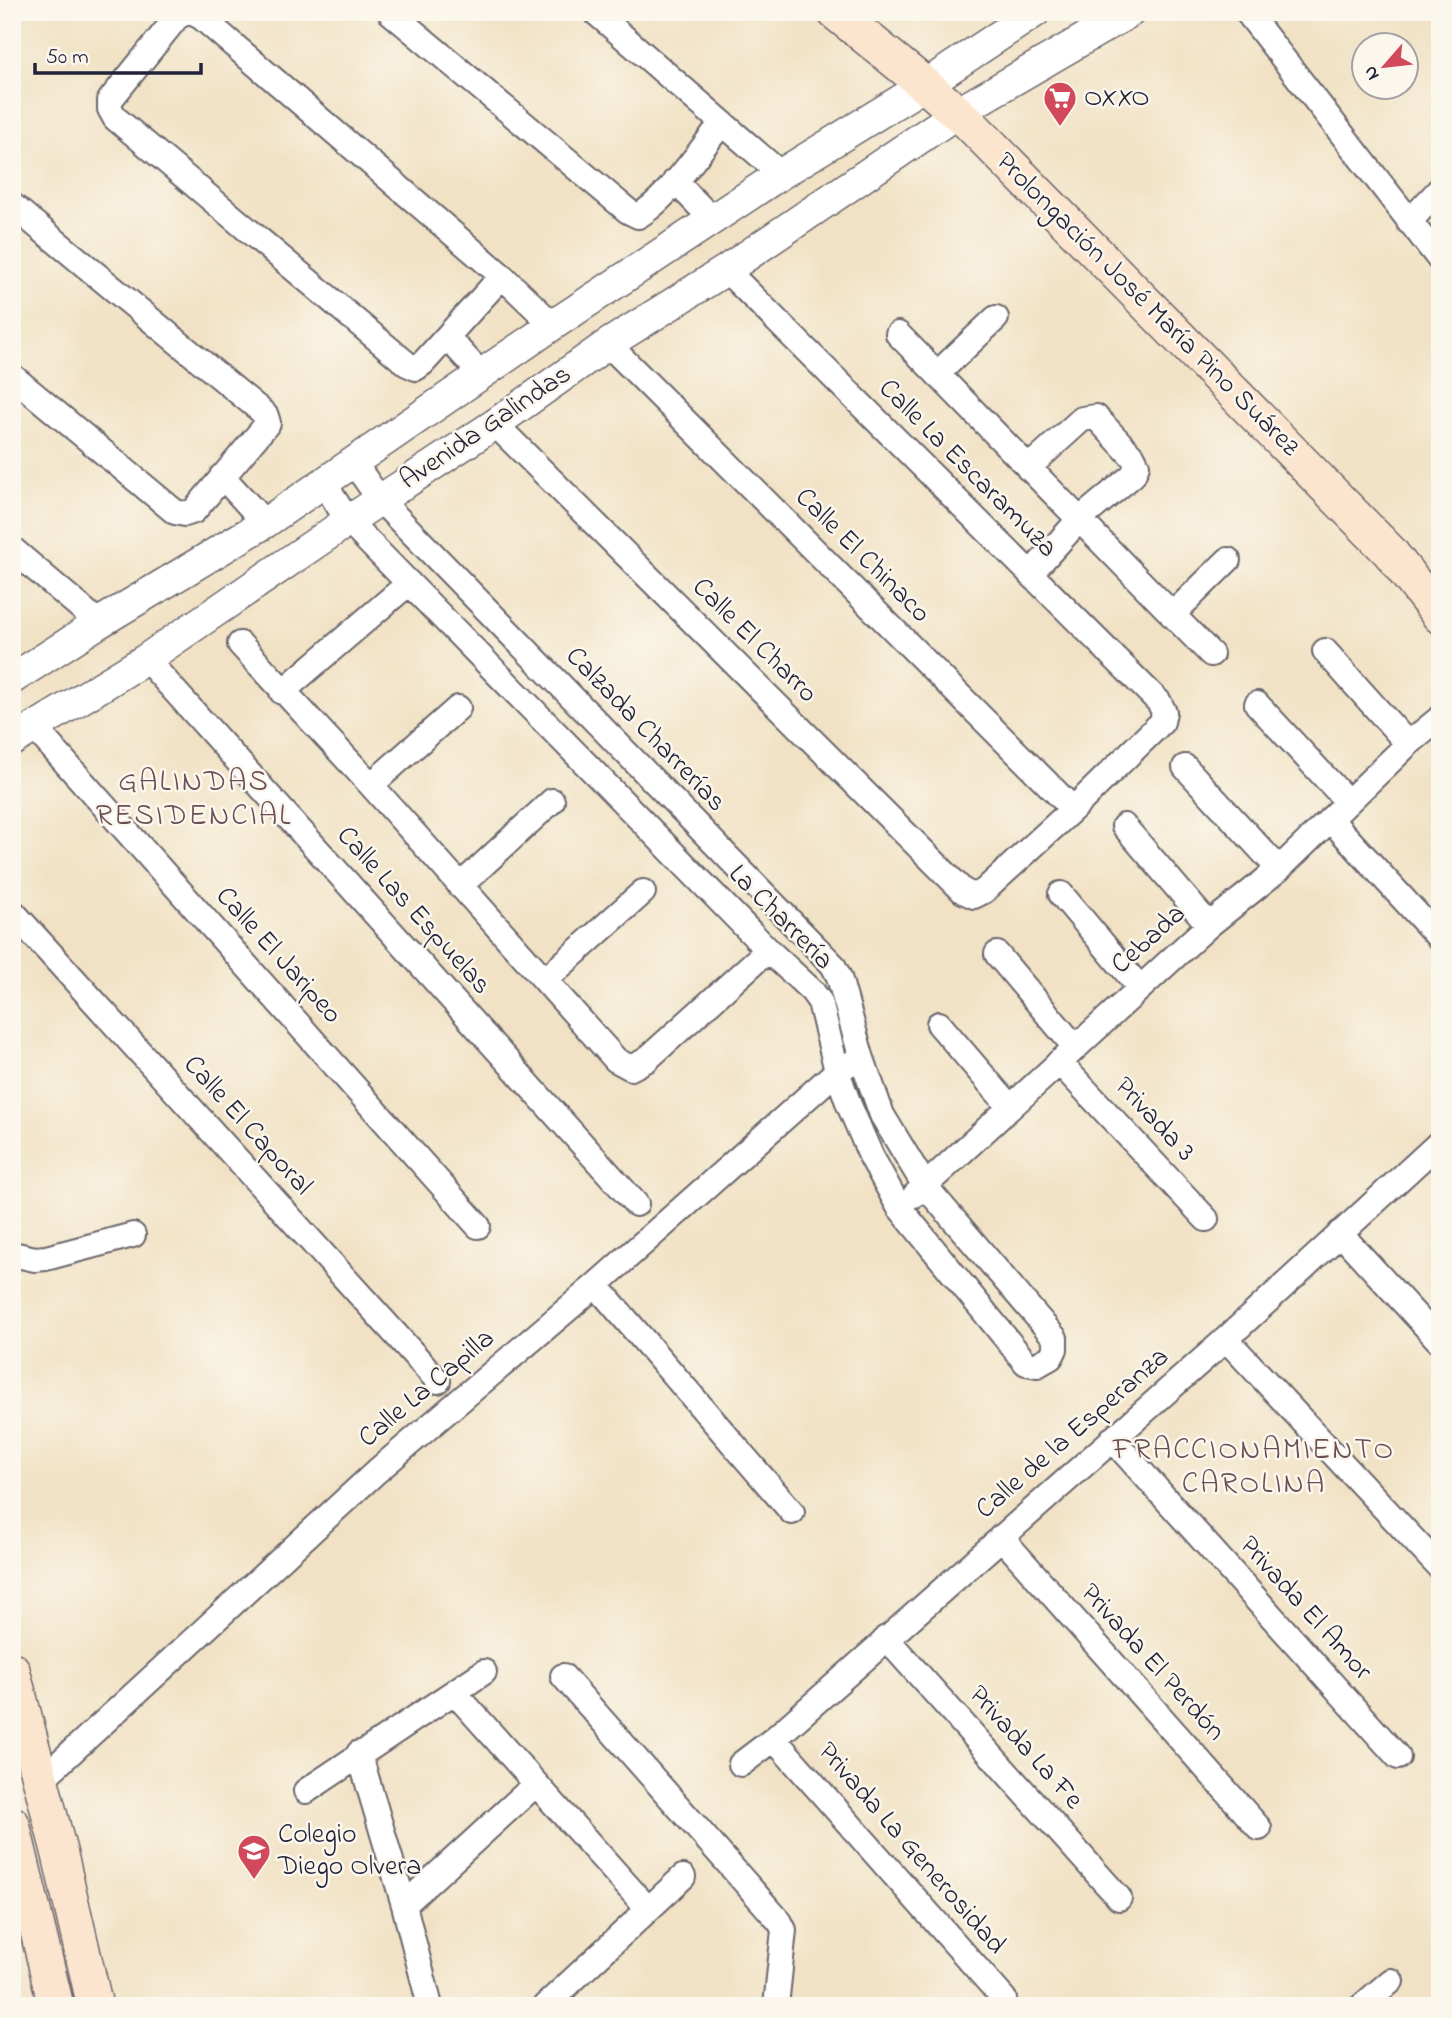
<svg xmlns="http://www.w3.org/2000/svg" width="1452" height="2018" font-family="'Indie Flower',sans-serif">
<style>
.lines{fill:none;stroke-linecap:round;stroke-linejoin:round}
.minor-casing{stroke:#6a656b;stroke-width:28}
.tertiary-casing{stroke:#6a656b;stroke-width:33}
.secondary-casing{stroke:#6a656b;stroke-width:38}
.minor{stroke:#fff;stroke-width:24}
.tertiary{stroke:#fff;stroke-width:30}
.secondary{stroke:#fbe5cf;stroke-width:35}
.labels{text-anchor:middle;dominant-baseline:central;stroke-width:5;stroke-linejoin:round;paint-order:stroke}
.poi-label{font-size:28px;fill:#22223b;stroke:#fbf7ec;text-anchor:start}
.street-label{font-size:28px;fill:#22223b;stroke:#fbf7ec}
.neighbourhood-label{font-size:30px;letter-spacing:2px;fill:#6b4f56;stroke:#fbf7ec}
</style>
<rect width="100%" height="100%" fill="#fbf7ec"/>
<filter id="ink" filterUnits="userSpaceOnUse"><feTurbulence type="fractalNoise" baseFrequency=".0143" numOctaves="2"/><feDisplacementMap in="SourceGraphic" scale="14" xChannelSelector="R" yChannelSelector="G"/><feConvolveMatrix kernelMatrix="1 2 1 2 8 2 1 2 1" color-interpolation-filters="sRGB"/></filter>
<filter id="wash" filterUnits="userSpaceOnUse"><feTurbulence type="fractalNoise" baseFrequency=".00686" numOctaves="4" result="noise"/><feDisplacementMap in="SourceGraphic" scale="28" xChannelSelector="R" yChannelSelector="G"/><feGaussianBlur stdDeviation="1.57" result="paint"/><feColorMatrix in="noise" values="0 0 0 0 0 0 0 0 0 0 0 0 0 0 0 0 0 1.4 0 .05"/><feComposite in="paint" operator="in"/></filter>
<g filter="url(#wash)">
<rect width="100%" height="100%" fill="#f1e2c5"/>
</g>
<g filter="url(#ink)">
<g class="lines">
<defs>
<path id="minor" d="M 187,12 L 177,17 L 110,100 L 110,109 L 115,118 L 407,364 L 416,368 L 423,363 L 502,276
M 191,12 L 201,17 L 502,276 L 553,325
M 390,12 L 628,211 L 638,216 C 667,200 700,150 722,123
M 595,12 L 781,174
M 1247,12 L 1440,260
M 675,181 L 713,220
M 12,205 L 260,410 L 266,416 L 268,423 L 194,511 L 185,514 L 175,512 L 12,376
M 1409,222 L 1440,189
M 898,334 L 1211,654
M 447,337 L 481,374
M 608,344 L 1073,809
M 937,374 L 996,318
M 495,424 L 963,891 L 974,896 L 984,891 L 1073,809 L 1162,722 L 1164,712 L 1159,702 L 726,270
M 1028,468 L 1082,419 L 1096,417 L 1133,457 L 1137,465 L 1133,475 L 1079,520 L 1030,574
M 222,476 L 265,523
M 324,483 L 348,521 L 768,950 L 812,991 L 820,1002 L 837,1071 L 849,1105 L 871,1156 L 899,1207 L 1026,1363 L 1037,1365 L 1051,1357 L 1055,1349 L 1055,1338 L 925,1186 L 882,1115 L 861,1056 L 839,977 L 833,965 L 380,500 L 354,463
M 12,549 L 99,623
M 1172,615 L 1228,560
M 240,644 L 371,785 L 616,1060 L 631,1068 L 646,1060 L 768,950
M 1325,651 L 1408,744
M 146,659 L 636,1204
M 282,692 L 409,583
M 1257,704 L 1347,801
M 33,726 L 478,1226
M 1185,767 L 1279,869
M 371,785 L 458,708
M 1330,819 L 1440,939
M 1124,826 L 1209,925
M 460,886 L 552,801
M 1061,894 L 1140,988
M 12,911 L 438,1381
M 997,954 L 1075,1047
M 546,979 L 643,892
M 939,1024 L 1010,1107
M 1059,1062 L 1206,1219
M 915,1195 L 1209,925 L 1279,869 L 1408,744 L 1440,718
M 1340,1233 L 1440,1342
M 12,1254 L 35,1259 L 46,1258 L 133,1235
M 596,1285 L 792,1512
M 1226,1339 L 1440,1568
M 1112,1439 L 1398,1757
M 1001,1537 L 1259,1828
M 886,1638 L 1119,1898
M 563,1676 L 780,1922 L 784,1930 L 776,2006
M 454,1692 L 648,1909
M 774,1739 L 1004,1999
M 359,1753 L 404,1905 L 430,2006
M 741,1764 L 774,1739 L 1226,1339 L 1440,1142
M 41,1780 L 377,1471 L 596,1285 L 837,1071 L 849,1064
M 306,1791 L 484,1672
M 404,1905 L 536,1784
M 545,2006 L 683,1877
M 1362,2006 L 1391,1981"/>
<path id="tertiary" d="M 12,679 L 99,623 L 265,523 L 553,325 L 781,174 L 925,85 L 1035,12
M 12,741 L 146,659 L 348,521 L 495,424 L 608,344 L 726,270 L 957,113 L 1130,12"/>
<path id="secondary" d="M 835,12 L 925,85 L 969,123 L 1390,552 L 1440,616
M 12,1670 L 60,1855 L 95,2006
M 12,1824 L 56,2006"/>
</defs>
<use href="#minor" class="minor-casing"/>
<use href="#tertiary" class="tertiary-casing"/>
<use href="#secondary" class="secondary-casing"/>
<use href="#minor" class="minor"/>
<use href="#tertiary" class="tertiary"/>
<use href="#secondary" class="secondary"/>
</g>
</g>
<defs>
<symbol id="supermarket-pin" viewBox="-11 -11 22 30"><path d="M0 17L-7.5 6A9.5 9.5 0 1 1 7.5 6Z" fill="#d1495b" stroke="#fbf7ec"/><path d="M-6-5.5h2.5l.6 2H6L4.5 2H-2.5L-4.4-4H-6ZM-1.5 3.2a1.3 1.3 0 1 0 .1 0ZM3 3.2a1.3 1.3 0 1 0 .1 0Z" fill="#fff"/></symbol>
<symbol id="school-pin" viewBox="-11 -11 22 30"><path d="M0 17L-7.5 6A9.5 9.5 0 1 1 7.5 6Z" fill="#d1495b" stroke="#fbf7ec"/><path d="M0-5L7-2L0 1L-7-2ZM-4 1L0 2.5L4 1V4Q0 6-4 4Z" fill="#fff"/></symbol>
</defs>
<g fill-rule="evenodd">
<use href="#supermarket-pin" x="1041" y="79" width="38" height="52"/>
<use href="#school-pin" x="235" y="1832" width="38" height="52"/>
</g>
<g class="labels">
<g class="poi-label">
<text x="1084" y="98">OXXO</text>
<text x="278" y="1835">Colegio<tspan x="278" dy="32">Diego Olvera</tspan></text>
</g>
<g class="street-label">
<text transform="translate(1147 305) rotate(45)">Prolongación José María Pino Suárez</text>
<text transform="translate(486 428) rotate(-34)">Avenida Galindas</text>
<text transform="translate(967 469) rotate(45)">Calle La Escaramuza</text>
<text transform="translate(862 556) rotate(45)">Calle El Chinaco</text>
<text transform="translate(754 641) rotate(45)">Calle El Charro</text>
<text transform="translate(645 730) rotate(46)">Calzada Charrerías</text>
<text transform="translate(413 911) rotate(48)">Calle Las Espuelas</text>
<text transform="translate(780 918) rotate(45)">La Charrería</text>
<text transform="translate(1149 940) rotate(-42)">Cebada</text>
<text transform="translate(278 956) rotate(48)">Calle El Jaripeo</text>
<text transform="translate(1154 1120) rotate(47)">Privada 3</text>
<text transform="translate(247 1126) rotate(48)">Calle El Caporal</text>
<text transform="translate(427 1389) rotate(-40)">Calle La Capilla</text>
<text transform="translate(1073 1434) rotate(-41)">Calle de la Esperanza</text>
<text transform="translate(1305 1609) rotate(48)">Privada El Amor</text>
<text transform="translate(1152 1663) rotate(48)">Privada El Perdón</text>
<text transform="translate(1025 1748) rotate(48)">Privada La Fe</text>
<text transform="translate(911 1849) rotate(49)">Privada La Generosidad</text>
</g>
<g class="neighbourhood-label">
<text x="194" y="783">GALINDAS<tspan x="194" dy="34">RESIDENCIAL</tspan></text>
<text x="1254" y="1451">FRACCIONAMIENTO<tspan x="1254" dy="34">CAROLINA</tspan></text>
</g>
</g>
<rect width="1452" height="2018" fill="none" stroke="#fbf7ec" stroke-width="42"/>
<g transform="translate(1385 66) rotate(242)"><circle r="33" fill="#fbf7ec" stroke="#a4a2a5" stroke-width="2"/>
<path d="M0-5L12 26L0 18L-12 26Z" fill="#d1495b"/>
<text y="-10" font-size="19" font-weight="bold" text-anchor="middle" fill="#22223b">N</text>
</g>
<path d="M35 63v10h166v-10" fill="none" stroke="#22223b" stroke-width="3.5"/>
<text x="46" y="63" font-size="21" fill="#22223b" stroke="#fbf7ec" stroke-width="5" paint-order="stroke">50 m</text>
</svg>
